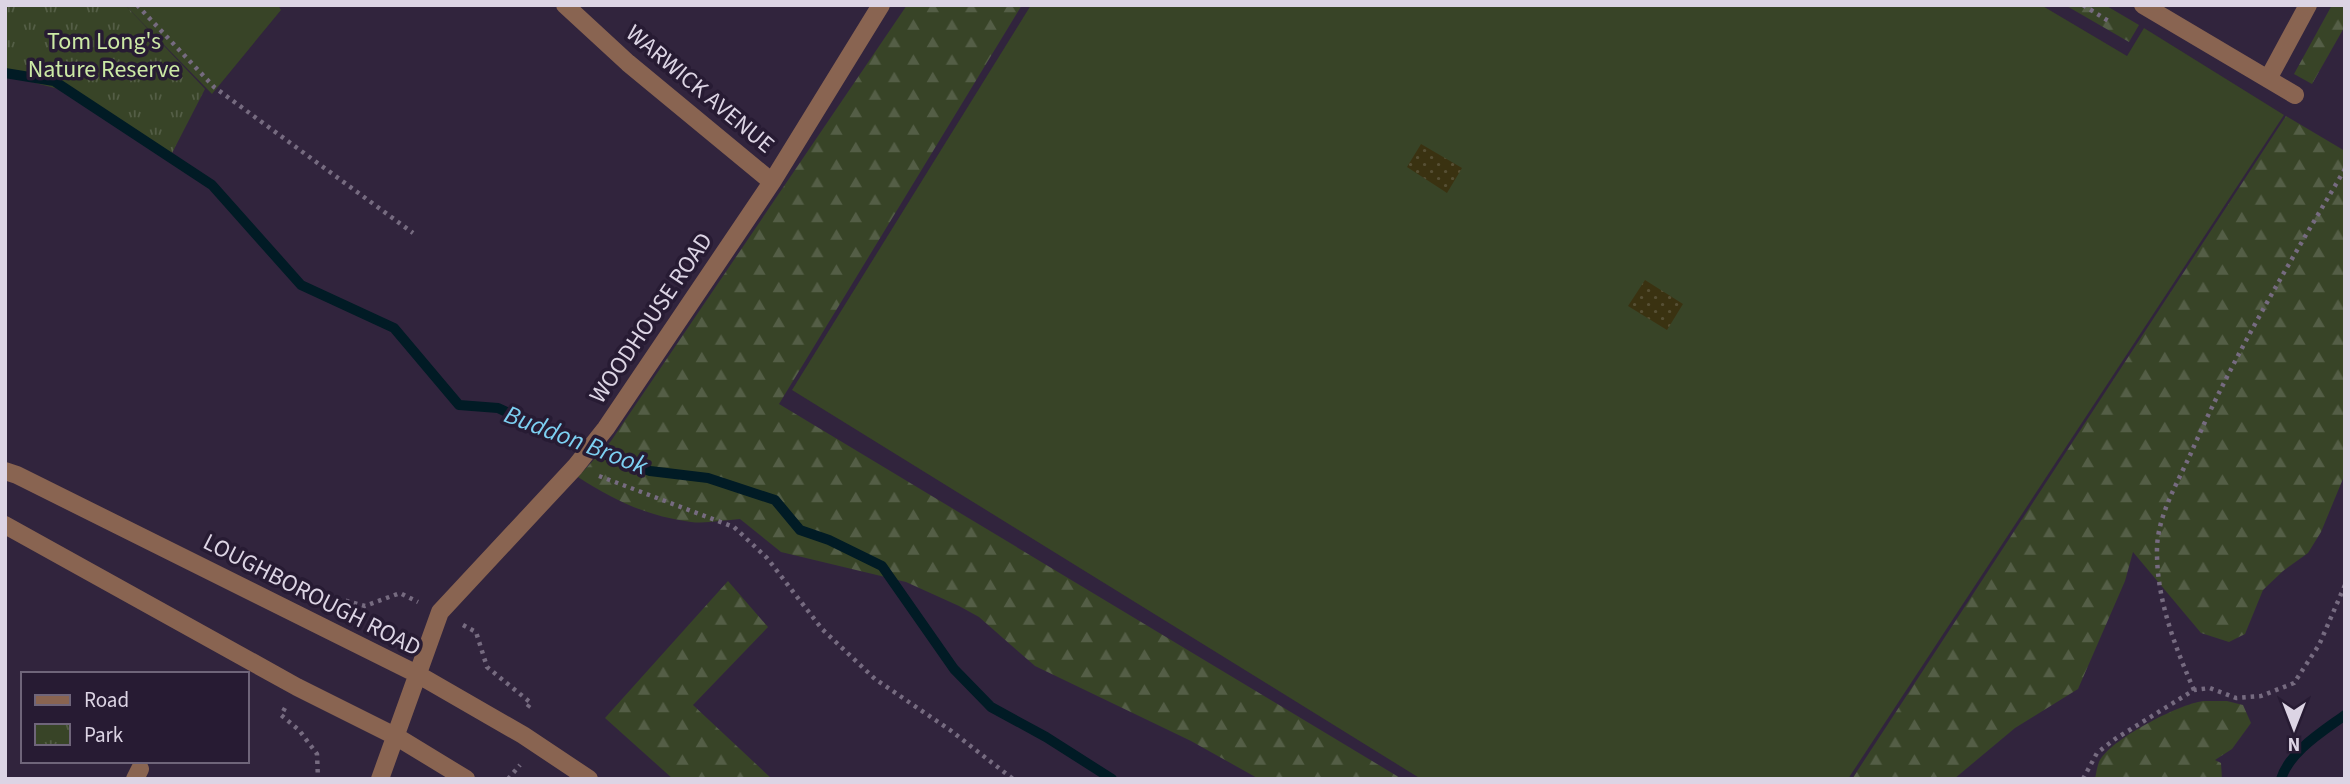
<svg xmlns="http://www.w3.org/2000/svg" width="2350" height="784" font-family="'Source Sans 3',sans-serif">
<style>
.green{fill:#384427}
.forest{fill:url(#forest-firs)}
.sand{fill:url(#sand-dots)}
.park{fill:url(#park-tufts)}
.lines{fill:none;stroke-linecap:round;stroke-linejoin:round}
.stream{stroke:#011b25;stroke-width:10}
.path{stroke:#766b80;stroke-width:4.5;stroke-dasharray:3.5 5;stroke-linecap:butt}
.minor{stroke:#896451;stroke-width:18}
.labels{text-anchor:middle;dominant-baseline:central;stroke-width:7;stroke-linejoin:round;paint-order:stroke}
.park-label{font-size:24px;fill:#cce9a5;stroke:#271b33}
.street-label{font-size:24px;fill:#dcd4e4;stroke:#271b33}
.water-label{font-size:26px;font-style:italic;fill:#7dd0f2;stroke:#271b33}
</style>
<defs>
<pattern id="forest-firs" width="22" height="20" patternUnits="userSpaceOnUse" patternTransform="scale(1.75)"><rect width="22" height="20" fill="#384427"/><path d="M5 1l3.5 6h-7zM16 11l3.5 6h-7z" fill="#545e46"/></pattern>
<pattern id="sand-dots" width="8" height="8" patternUnits="userSpaceOnUse" patternTransform="scale(1.75)"><rect width="8" height="8" fill="#3a3211"/><path d="M2 2h.1M6 6h.1" fill="none" stroke="#564f34" stroke-width="1.8" stroke-linecap="round"/></pattern>
<pattern id="park-tufts" width="24" height="20" patternUnits="userSpaceOnUse" patternTransform="scale(1.75)"><rect width="24" height="20" fill="#384427"/><path d="M3 7l-1-3M5 7V3M7 7l1-3M15 17l-1-3M17 17v-4M19 17l1-3" fill="none" stroke="#545e46"/></pattern>
</defs>
<rect width="100%" height="100%" fill="#31243d"/>
<path class="green" d="M 125,5 L 278,5 L 281,10 L 212,94 Z
M 1031,5 L 2041,5 L 2127,56 L 2144,28 L 2284,115 L 1848,779 L 1421,779 L 792,390 Z"/>
<path class="forest" d="M 907,5 L 1022,5 L 779,404 L 1402,779 L 1259,779 L 1191,741 L 1035,666 L 979,617 L 959,606 L 906,582 L 781,552 L 740,519 C 724,520 706,524 691,522 C 647,516 615,501 578,477 L 611,441 Z
M 2065,5 L 2105,5 L 2139,25 L 2129,42 Z
M 2332,5 L 2345,5 L 2345,26 L 2312,84 L 2294,74 Z
M 2286,116 L 2345,151 L 2345,474 L 2321,532 L 2308,553 L 2283,571 L 2263,590 L 2245,634 L 2229,642 L 2201,633 L 2133,552 L 2125,581 L 2078,689 L 2015,728 L 1954,779 L 1852,779 Z
M 728,581 L 768,627 L 693,705 L 772,779 L 673,779 L 605,718 Z
M 2203,701 L 2227,701 L 2243,705 L 2251,723 L 2232,749 L 2215,760 L 2221,763 L 2222,779 L 2095,779 C 2096,774 2097,767 2099,762 C 2109,740 2179,704 2203,701 Z"/>
<path class="sand" d="M 1421,144 L 1462,168 L 1447,193 L 1407,167 Z
M 1645,280 L 1683,304 L 1667,330 L 1628,306 Z"/>
<path class="park" d="M 5,5 L 125,5 L 205,89 L 170,157 L 70,92 L 5,75 Z"/>
<g class="lines">
<path class="stream" d="M 5,73 L 54,81 L 212,185 L 301,285 L 394,328 L 459,405 L 498,408 L 564,439 L 650,471 L 708,478 L 775,500 L 800,530 L 829,540 L 882,566 L 954,669 L 991,707 L 1046,737 L 1112,779
M 2281,779 C 2290,751 2322,732 2345,715"/>
<path class="path" d="M 137,5 L 214,87 L 413,233
M 2083,5 L 2110,22
M 599,476 L 734,527 L 767,558 L 822,629 L 875,679 L 950,730 L 1013,779
M 321,594 L 365,606 L 400,593 L 418,602
M 463,625 L 476,632 L 487,667 L 531,703 L 527,708
M 2194,690 C 2175,647 2157,600 2157,553 C 2156,518 2177,484 2191,453 C 2234,354 2290,262 2345,169
M 285,708 L 281,715 L 299,730 L 317,754 L 318,779
M 508,779 L 520,765
M 2083,779 L 2097,753 L 2115,739 L 2194,690 L 2210,688 L 2236,698 L 2261,696 L 2294,683 L 2319,645 L 2345,585"/>
<path class="minor" d="M 565,5 L 628,63 L 772,182
M 2143,5 L 2295,95
M 2268,79 L 2308,5
M 5,471 L 17,475 L 417,674 L 523,735 L 589,779
M 5,525 L 297,687 L 397,737 L 466,779
M 135,779 L 140,769
M 380,779 L 440,612 L 575,467 L 606,428 L 772,182 L 881,5"/>
</g>
<g class="labels">
<g class="park-label">
<text x="104" y="41">Tom Long's<tspan x="104" dy="28">Nature Reserve</tspan></text>
</g>
<g class="street-label">
<text transform="translate(700 89) rotate(40)">WARWICK AVENUE</text>
<text transform="translate(651 318) rotate(-56)">WOODHOUSE ROAD</text>
<text transform="translate(312 595) rotate(27)">LOUGHBOROUGH ROAD</text>
</g>
<g class="water-label">
<text transform="translate(576 440) rotate(21)">Buddon Brook</text>
</g>
</g>
<rect width="2350" height="784" fill="none" stroke="#dcd4e4" stroke-width="14"/>
<rect x="21" y="672" width="228" height="91" fill="#271b33" stroke="#6f657a" stroke-width="2"/>
<rect x="35" y="695" width="35" height="10" fill="#896451" stroke="#6f657a" stroke-width="2"/>
<text x="84" y="707" font-size="21" fill="#dcd4e4">Road</text>
<rect x="35" y="724" width="35" height="21" fill="url(#park-tufts)" stroke="#6f657a" stroke-width="2"/>
<text x="84" y="742" font-size="21" fill="#dcd4e4">Park</text>
<g transform="translate(2294 728) rotate(180)" stroke="#271b33" stroke-width="5" paint-order="stroke">
<path d="M0-5L12 26L0 18L-12 26Z" fill="#dcd4e4"/>
<text y="-10" font-size="19" font-weight="bold" text-anchor="middle" fill="#dcd4e4">N</text>
</g>
</svg>
